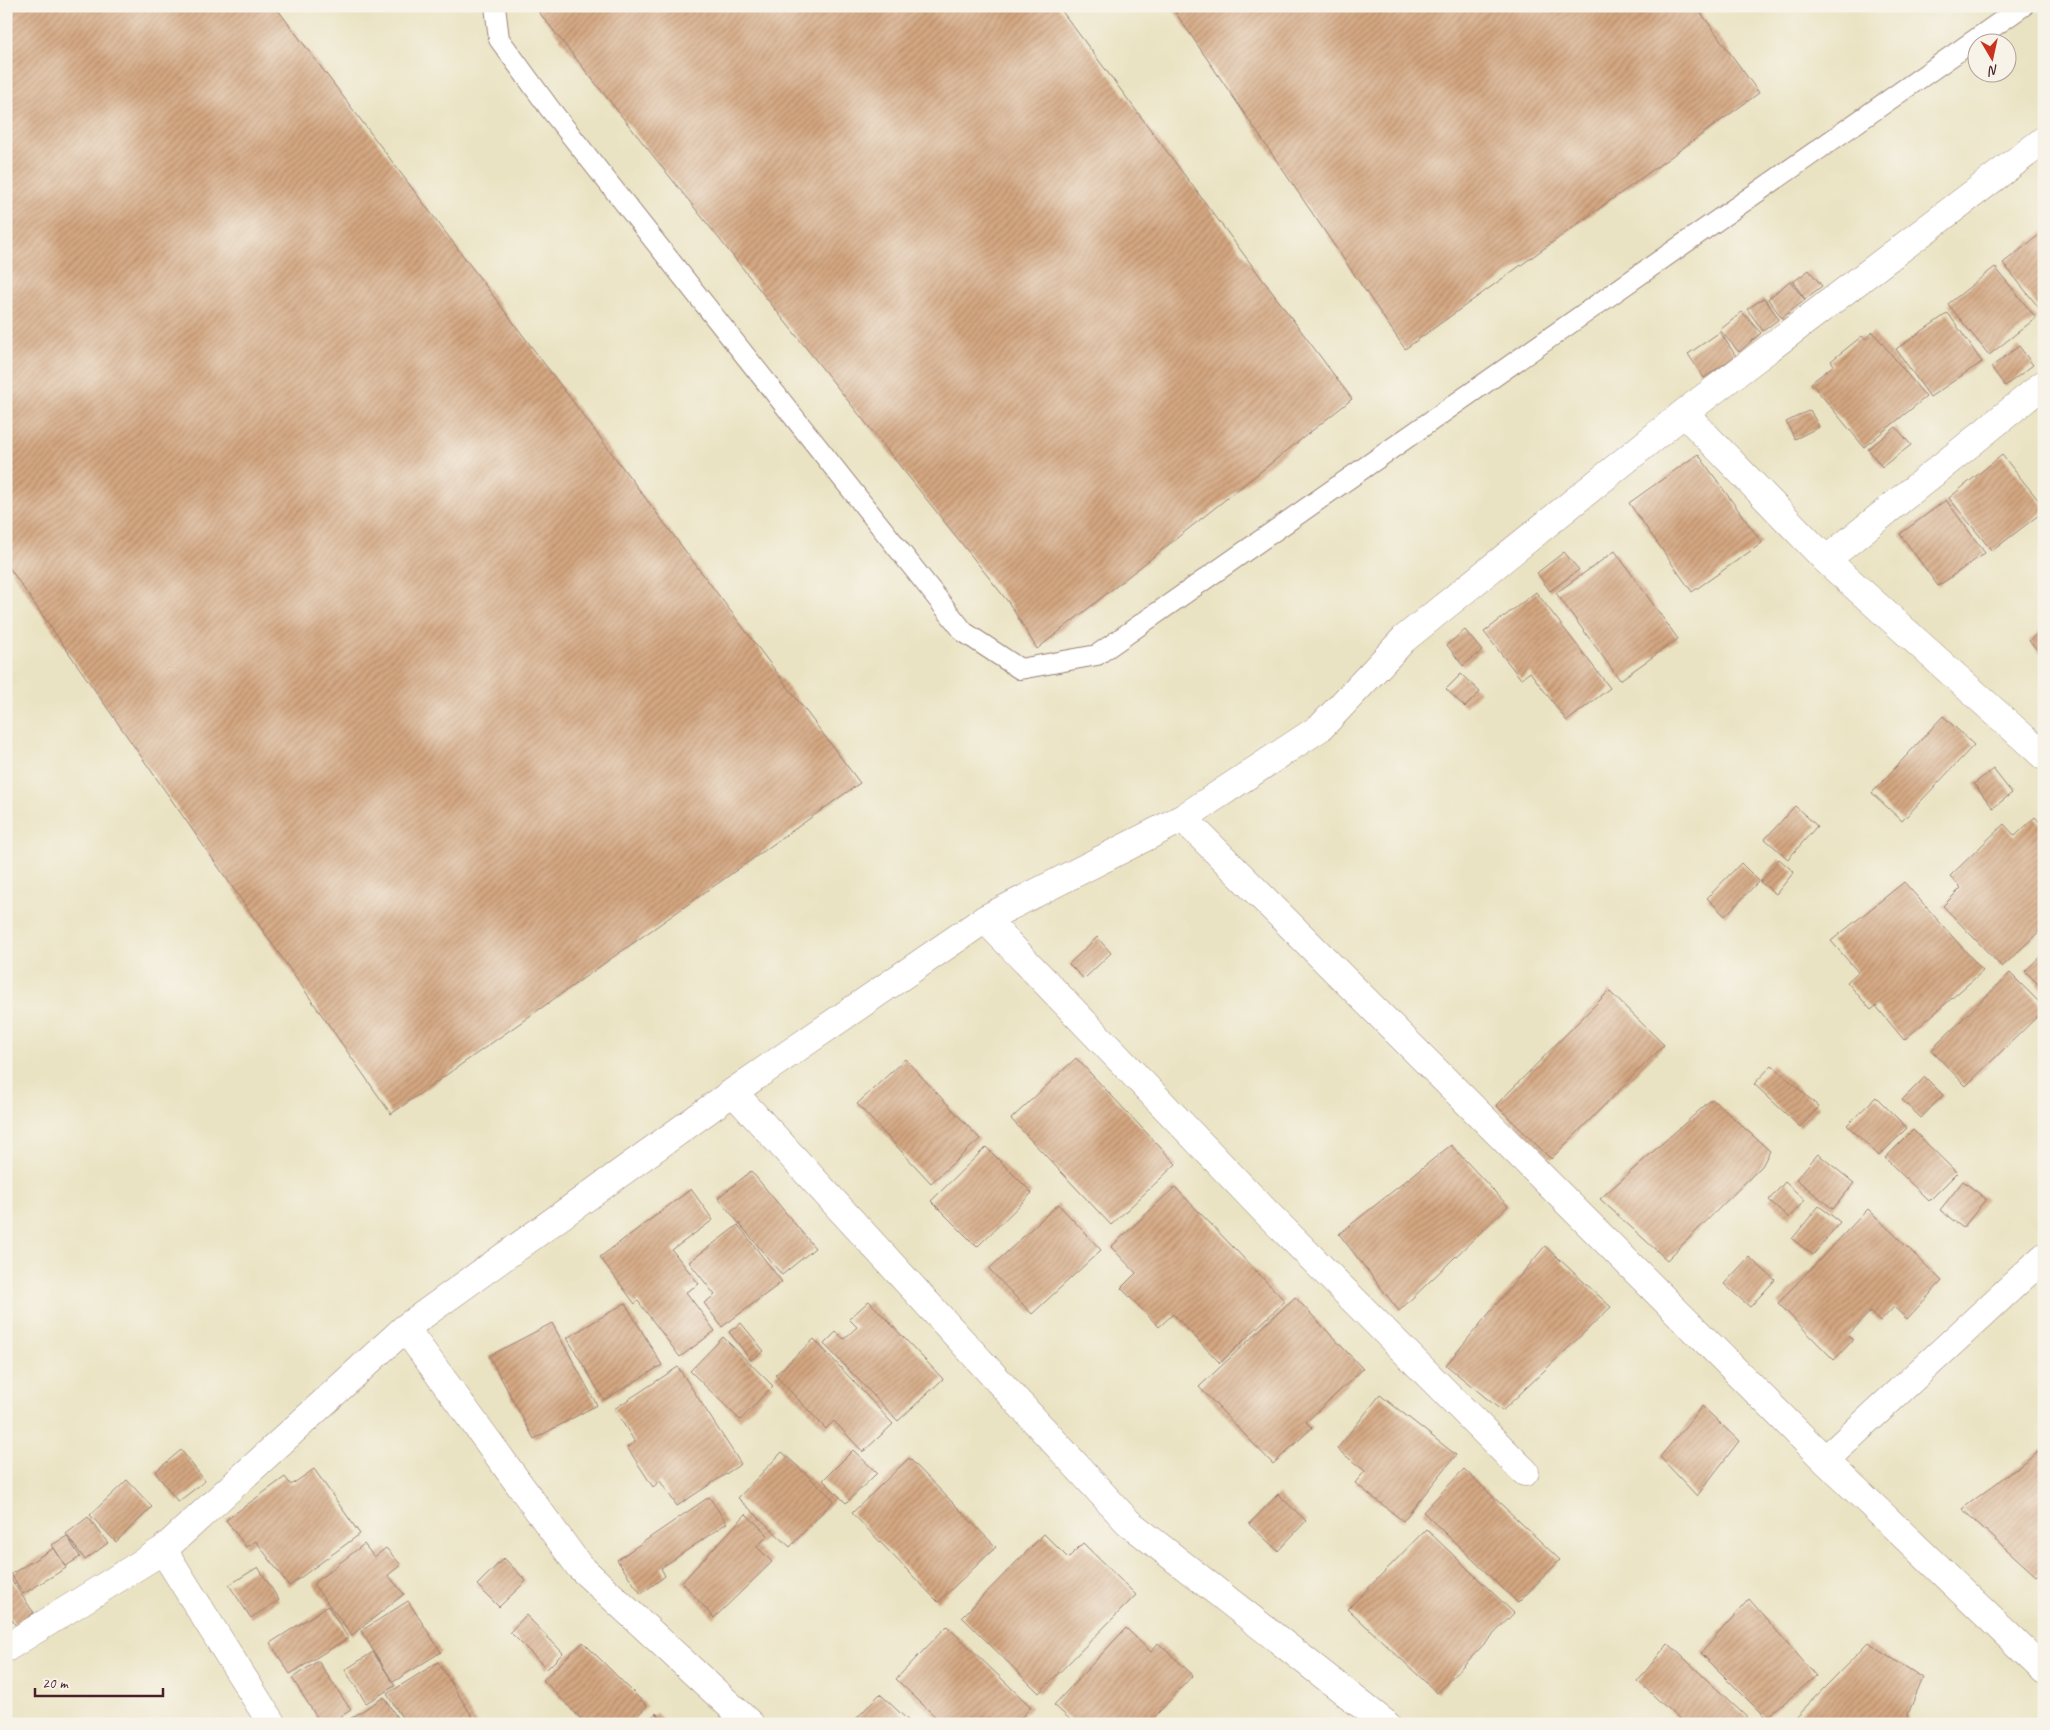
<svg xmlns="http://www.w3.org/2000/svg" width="2050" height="1730" font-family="Caveat,sans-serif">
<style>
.building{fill:url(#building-hatch)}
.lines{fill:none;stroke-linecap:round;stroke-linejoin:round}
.lane-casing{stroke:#9a8177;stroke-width:22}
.street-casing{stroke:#9a8177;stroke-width:29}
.lane{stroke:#fff;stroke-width:20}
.street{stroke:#fff;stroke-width:28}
</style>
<defs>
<pattern id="building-hatch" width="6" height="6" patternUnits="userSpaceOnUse" patternTransform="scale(1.25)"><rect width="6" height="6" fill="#d4a781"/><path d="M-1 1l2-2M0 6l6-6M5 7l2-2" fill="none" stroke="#ae876a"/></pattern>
</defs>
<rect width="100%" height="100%" fill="#f7f3e8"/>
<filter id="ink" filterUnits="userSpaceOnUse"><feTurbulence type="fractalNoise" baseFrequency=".02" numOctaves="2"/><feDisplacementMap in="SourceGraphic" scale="10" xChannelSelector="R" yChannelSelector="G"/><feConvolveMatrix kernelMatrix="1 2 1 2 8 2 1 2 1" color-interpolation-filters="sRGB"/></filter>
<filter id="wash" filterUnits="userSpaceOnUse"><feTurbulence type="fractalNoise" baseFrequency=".0096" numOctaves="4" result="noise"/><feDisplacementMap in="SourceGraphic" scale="20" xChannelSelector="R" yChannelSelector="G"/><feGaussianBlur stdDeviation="1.12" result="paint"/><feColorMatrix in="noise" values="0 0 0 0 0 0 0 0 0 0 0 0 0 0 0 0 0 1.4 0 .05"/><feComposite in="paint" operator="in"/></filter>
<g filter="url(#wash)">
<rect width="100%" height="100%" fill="#eae3c3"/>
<g id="blocks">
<path class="building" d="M 6,6 L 275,6 L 860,783 L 391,1114 L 6,563 Z
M 534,6 L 1058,6 L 1352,399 L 1037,649 L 1009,603 Z
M 1171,6 L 1696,6 L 1759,93 L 1405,349 Z
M 2044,231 L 2044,314 L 2003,263 Z
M 1995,267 L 2036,318 L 1989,355 L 1948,304 Z
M 1809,270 L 1822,286 L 1805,299 L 1793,282 Z
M 1790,281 L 1805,300 L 1782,318 L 1768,299 Z
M 1764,298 L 1779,319 L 1763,331 L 1747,309 Z
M 1742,312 L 1761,333 L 1739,352 L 1720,330 Z
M 1948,313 L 1982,362 L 1930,397 L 1896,349 Z
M 1720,332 L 1736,356 L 1704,378 L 1688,354 Z
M 1873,332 L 1926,397 L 1864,447 L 1811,383 L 1834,365 L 1831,361 L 1862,336 L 1865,339 Z
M 2019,346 L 2033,365 L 2005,386 L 1991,367 Z
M 1810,410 L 1819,427 L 1795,439 L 1786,422 Z
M 1896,427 L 1911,445 L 1882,467 L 1868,449 Z
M 1698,454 L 1762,543 L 1692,592 L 1629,503 Z
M 2002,455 L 2044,507 L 2044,511 L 1992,551 L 1949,498 Z
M 1946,500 L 1985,553 L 1938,586 L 1900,534 Z
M 1615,551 L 1678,639 L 1620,680 L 1556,593 Z
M 1564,552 L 1579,570 L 1550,591 L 1537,573 Z
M 1536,592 L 1610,688 L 1567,721 L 1530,672 L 1521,679 L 1484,632 Z
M 2044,628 L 2044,657 L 2029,641 Z
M 1465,630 L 1482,651 L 1463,666 L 1447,645 Z
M 1461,674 L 1480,692 L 1465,707 L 1446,689 Z
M 1943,716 L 1974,745 L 1902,821 L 1872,793 Z
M 1993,769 L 2012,793 L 1993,808 L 1974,784 Z
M 1795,806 L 1817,826 L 1788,859 L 1765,839 Z
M 2035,817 L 2044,827 L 2044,927 L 2002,967 L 1943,906 L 1961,888 L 1950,876 L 2004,824 L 2015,836 Z
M 1779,859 L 1794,872 L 1776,894 L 1760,882 Z
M 1741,863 L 1759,881 L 1725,916 L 1707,898 Z
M 1904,882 L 1983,971 L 1904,1040 L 1876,1006 L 1871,1010 L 1847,982 L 1858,972 L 1831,941 Z
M 1097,937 L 1111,953 L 1084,979 L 1069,964 Z
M 2044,953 L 2044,990 L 2025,971 Z
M 2010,973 L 2044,1007 L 2044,1010 L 1966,1086 L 1931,1050 Z
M 1609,991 L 1664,1045 L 1551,1159 L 1496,1105 Z
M 1076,1058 L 1176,1164 L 1111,1225 L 1011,1119 Z
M 905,1059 L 980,1139 L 931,1183 L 857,1104 Z
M 1772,1065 L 1819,1107 L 1800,1127 L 1754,1084 Z
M 1925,1077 L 1943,1095 L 1921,1118 L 1902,1100 Z
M 1876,1097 L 1907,1128 L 1879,1156 L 1847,1125 Z
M 1712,1099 L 1770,1151 L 1762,1166 L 1667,1260 L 1600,1199 Z
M 1913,1130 L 1957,1173 L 1929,1201 L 1885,1158 Z
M 1451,1145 L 1508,1206 L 1399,1311 L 1339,1234 Z
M 986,1147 L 1032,1193 L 977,1247 L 931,1201 Z
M 1818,1154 L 1854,1183 L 1833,1209 L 1796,1179 Z
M 751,1171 L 815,1248 L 782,1275 L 718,1198 Z
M 1963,1181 L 1986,1199 L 1963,1228 L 1940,1210 Z
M 1785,1182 L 1805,1200 L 1789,1218 L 1769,1200 Z
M 1175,1187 L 1285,1301 L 1220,1363 L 1173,1314 L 1159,1327 L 1121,1288 L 1136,1273 L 1111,1247 Z
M 691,1189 L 713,1220 L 672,1250 L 699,1284 L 686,1292 L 715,1331 L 680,1357 L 638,1301 L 635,1304 L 600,1257 Z
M 1058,1204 L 1101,1250 L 1032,1314 L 989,1269 Z
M 1819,1206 L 1840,1222 L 1813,1255 L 1792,1239 Z
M 1868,1209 L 1942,1281 L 1907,1319 L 1894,1307 L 1880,1322 L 1870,1312 L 1848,1335 L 1853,1340 L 1834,1360 L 1778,1303 Z
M 738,1225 L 782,1282 L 722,1327 L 704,1303 L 715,1295 L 689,1262 Z
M 1545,1246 L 1611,1307 L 1502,1411 L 1446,1365 Z
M 1749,1257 L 1775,1280 L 1750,1307 L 1724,1284 Z
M 1295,1297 L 1363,1369 L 1306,1422 L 1312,1428 L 1273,1464 L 1199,1387 Z
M 869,1301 L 943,1379 L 898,1421 L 824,1344 L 836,1332 L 844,1339 L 857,1327 L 849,1319 Z
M 625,1303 L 662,1365 L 604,1400 L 567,1338 Z
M 552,1323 L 597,1405 L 534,1439 L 489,1356 Z
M 741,1323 L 764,1351 L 751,1360 L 729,1332 Z
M 723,1337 L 773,1386 L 740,1420 L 690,1371 Z
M 814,1339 L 893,1424 L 863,1452 L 834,1421 L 826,1429 L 775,1375 Z
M 678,1367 L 741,1464 L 677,1506 L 660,1481 L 653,1487 L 627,1447 L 635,1442 L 614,1409 Z
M 1380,1395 L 1456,1455 L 1403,1521 L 1355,1483 L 1365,1471 L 1337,1449 Z
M 1702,1406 L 1739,1441 L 1697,1496 L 1660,1457 Z
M 2044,1447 L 2044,1570 L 2036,1576 L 1962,1509 Z
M 181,1450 L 205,1481 L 178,1502 L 155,1472 Z
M 853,1450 L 877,1473 L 846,1503 L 823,1480 Z
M 782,1452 L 834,1500 L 790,1547 L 738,1498 Z
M 909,1458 L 996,1547 L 938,1602 L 852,1513 Z
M 314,1469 L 360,1534 L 289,1586 L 256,1541 L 246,1547 L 226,1520 L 285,1477 L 291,1485 Z
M 1464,1469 L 1560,1560 L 1518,1603 L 1423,1512 Z
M 127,1480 L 152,1507 L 116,1542 L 90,1515 Z
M 1278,1494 L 1306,1521 L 1278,1551 L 1249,1524 Z
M 709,1497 L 727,1523 L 661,1568 L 665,1576 L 641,1594 L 617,1560 Z
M 746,1514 L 768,1535 L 757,1547 L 772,1562 L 714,1618 L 682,1582 Z
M 88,1517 L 108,1543 L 85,1560 L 66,1534 Z
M 1426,1529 L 1514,1613 L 1437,1693 L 1348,1609 Z
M 1044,1534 L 1068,1558 L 1083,1543 L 1136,1595 L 1039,1693 L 962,1617 Z
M 67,1536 L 80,1557 L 66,1566 L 52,1545 Z
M 364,1544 L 374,1557 L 386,1548 L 401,1565 L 388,1575 L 404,1594 L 352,1635 L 313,1584 Z
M 54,1548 L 66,1568 L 23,1594 L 11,1574 Z
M 504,1558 L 526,1581 L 499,1607 L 477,1585 Z
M 258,1567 L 279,1600 L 251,1618 L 229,1585 Z
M 8,1575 L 34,1613 L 16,1626 L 9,1615 L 6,1616 L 6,1576 Z
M 1749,1599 L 1816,1676 L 1766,1718 L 1701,1653 Z
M 408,1601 L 441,1652 L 393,1682 L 361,1631 Z
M 328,1606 L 348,1638 L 290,1674 L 270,1643 Z
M 526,1615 L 563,1653 L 547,1669 L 510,1632 Z
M 947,1626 L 1031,1707 L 1015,1724 L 943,1724 L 896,1679 Z
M 1126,1628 L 1151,1652 L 1158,1643 L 1193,1675 L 1148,1724 L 1075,1724 L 1054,1705 Z
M 583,1642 L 647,1706 L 629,1724 L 586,1724 L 543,1680 Z
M 1668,1643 L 1754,1724 L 1684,1724 L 1638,1681 Z
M 1868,1643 L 1923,1678 L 1908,1714 L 1910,1724 L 1789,1724 Z
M 373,1652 L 395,1686 L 366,1703 L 345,1670 Z
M 318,1661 L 351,1710 L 329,1724 L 321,1724 L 292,1678 Z
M 438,1662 L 477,1724 L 406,1724 L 387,1694 Z
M 880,1694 L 912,1724 L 851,1724 Z
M 384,1697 L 401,1724 L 342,1724 Z
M 656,1713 L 667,1724 L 644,1724 Z"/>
</g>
</g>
<g filter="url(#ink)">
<use href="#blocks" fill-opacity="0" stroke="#9a8177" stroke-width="1"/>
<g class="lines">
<defs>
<path id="lane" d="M 495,6 L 499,39 L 550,109 L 964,632 L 1020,669 L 1097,655 L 2023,6"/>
<path id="street" d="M 1684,413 L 1826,560 L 2044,756
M 1826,560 L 2044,384
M 1183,818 L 1825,1460 L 2044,1670
M 985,919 L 1265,1211 L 1525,1472
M 733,1092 L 1128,1522 L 1386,1724
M 405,1328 L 579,1566 L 750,1724
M 1825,1460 L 2044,1257
M 163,1550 L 272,1724
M 6,1648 L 163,1550 L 405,1328 L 733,1092 L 985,919 L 1183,818 L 1321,727 L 1404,639 L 1684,413 L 2044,140"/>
</defs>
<use href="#lane" class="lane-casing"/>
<use href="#street" class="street-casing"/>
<use href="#lane" class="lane"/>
<use href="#street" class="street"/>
</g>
</g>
<rect width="2050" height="1730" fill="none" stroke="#f7f3e8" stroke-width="25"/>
<g transform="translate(1992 58) rotate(171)"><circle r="24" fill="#f7f3e8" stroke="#b29e9c"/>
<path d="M0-4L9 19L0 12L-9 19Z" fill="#c8321e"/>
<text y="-8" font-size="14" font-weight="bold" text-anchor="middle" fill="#4a1f2b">N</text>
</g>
<path d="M35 1688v8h128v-8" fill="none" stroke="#4a1f2b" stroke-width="2.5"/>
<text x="42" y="1688" font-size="15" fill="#4a1f2b" stroke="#f7f3e8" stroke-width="4" paint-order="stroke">20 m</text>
</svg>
